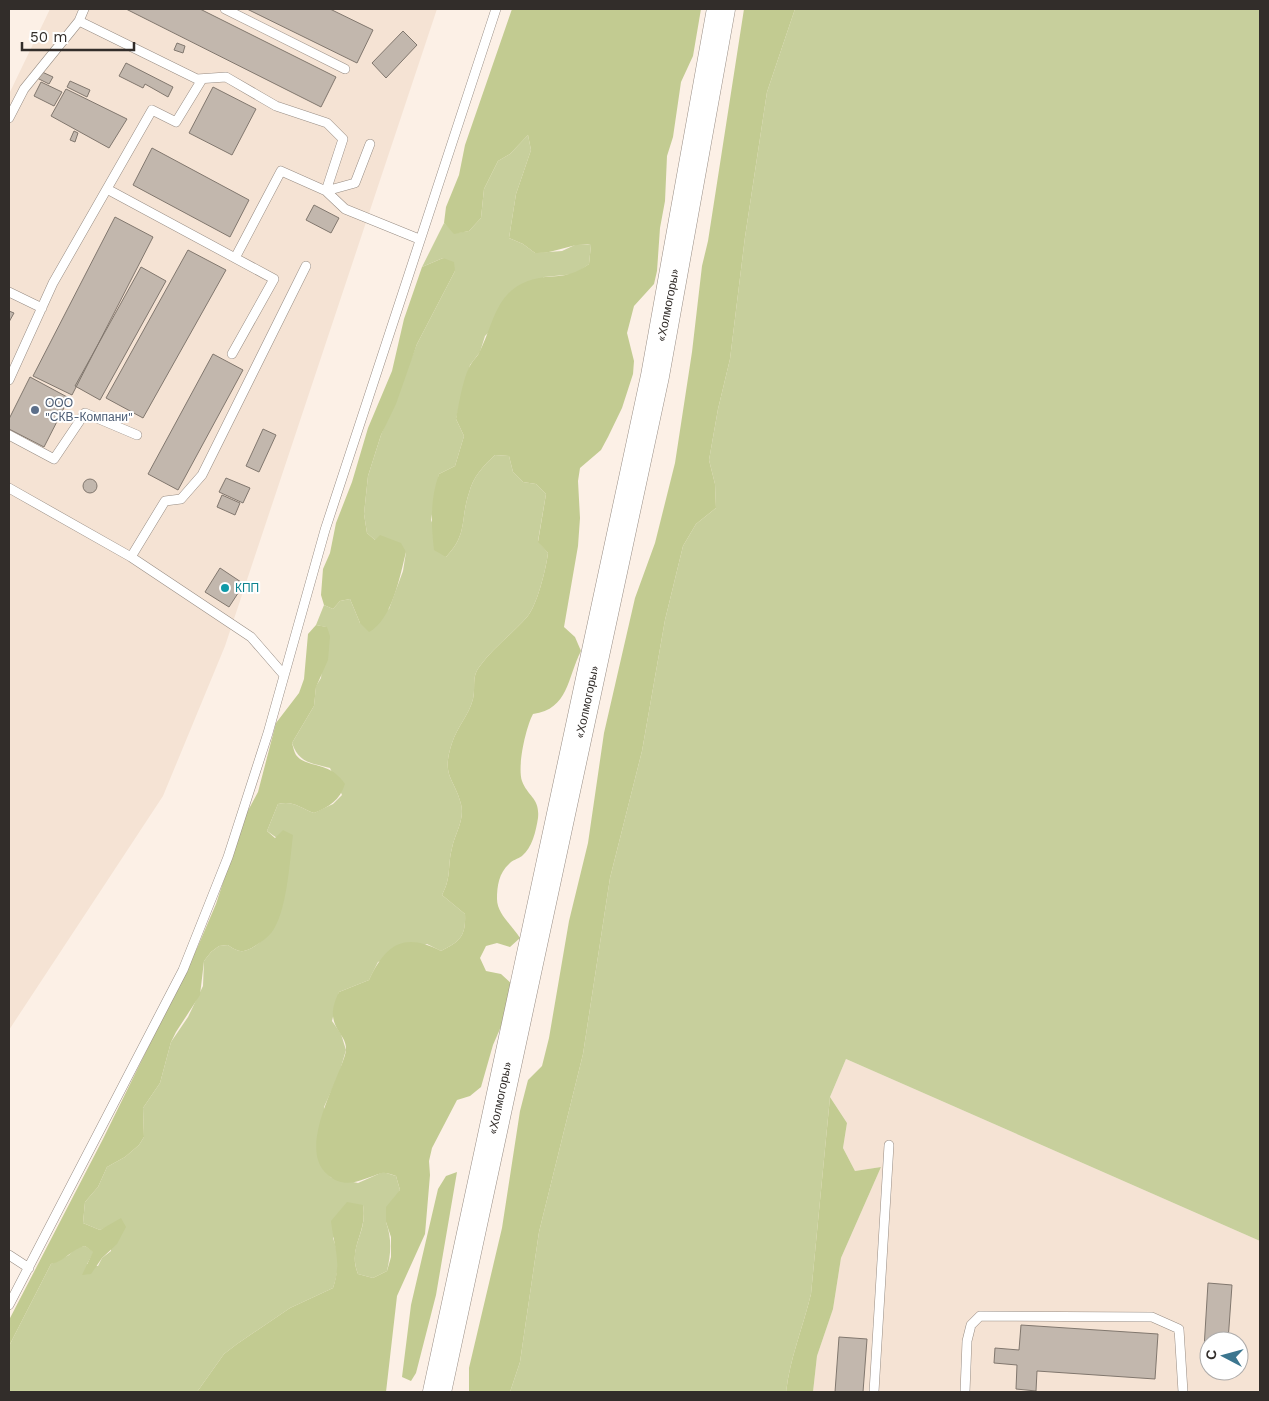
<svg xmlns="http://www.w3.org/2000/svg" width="1269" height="1401" font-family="'Work Sans',sans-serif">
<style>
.built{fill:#f5e3d4;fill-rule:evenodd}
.green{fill:#c7cf9c}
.forest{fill:#c2cb91}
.building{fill:#c2b7ad;stroke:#81776e}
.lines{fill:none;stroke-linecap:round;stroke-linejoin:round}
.lane-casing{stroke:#978c83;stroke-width:10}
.highway-casing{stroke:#978c83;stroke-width:29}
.lane{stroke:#fff;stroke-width:9}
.highway{stroke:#fff;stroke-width:28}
.service-dot{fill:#5c6f8a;stroke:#fff;stroke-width:2}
.culture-dot{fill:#0f9aa8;stroke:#fff;stroke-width:2}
.labels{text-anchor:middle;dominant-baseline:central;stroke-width:4;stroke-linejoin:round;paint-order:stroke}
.street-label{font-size:12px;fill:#322d2a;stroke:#fff}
.service-label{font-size:12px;fill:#4e5e75;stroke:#fff;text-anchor:start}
.culture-label{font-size:12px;fill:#0d838f;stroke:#fff;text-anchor:start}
</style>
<rect width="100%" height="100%" fill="#fcf0e6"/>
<path class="built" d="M 50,9 L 437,9 L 225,646 L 163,796 L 9,1030 L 9,94 Z
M 846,1059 L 1260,1241 L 1260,1392 L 813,1392 L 817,1356 L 833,1309 L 841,1258 L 881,1167 L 855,1171 L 843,1148 L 847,1123 L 830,1097 ZM 1209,1341 L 1239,1341 L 1239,1371 L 1209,1371 Z"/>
<path class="green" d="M 795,9 L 1260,9 L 1260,1241 L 846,1059 L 830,1097 L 811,1294 C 803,1327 790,1358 786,1392 L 510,1392 L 520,1362 L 539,1232 L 583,1054 L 610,878 L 642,751 L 665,620 L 683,546 L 696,524 L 716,508 L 715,484 L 709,460 L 718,409 L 730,359 L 745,237 L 767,92 Z
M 528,135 L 531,150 L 516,194 L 509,238 L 523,244 L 535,253 L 562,251 L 577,244 L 591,245 L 589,264 L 575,274 L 544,277 L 485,336 L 480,352 L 470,365 L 456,419 L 464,436 L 455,466 L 439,474 L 431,520 L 446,557 C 468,534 460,520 469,493 C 473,477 483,466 495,455 L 509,456 L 513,472 L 523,482 L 536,484 L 546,494 L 538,541 L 548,553 C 546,569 537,606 527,617 C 512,634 493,648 480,666 C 471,677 476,687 473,699 C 469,715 457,727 452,743 C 441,777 454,777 461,804 C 465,820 455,833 452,848 C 447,867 452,876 442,895 L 465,914 C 466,936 460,942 441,951 L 427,944 L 378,962 L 369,980 L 339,992 L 332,1021 L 341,1034 L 346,1050 L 339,1074 L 324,1107 L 330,1177 L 358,1183 L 383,1172 L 396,1176 L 400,1190 L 386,1222 C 392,1239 391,1253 387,1271 L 373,1278 L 358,1274 C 347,1245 368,1235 363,1205 L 333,1238 C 340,1257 339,1270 333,1288 L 290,1308 L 237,1344 L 224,1354 L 197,1392 L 9,1392 L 9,1346 L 51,1264 L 69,1255 L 75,1248 L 85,1246 L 94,1252 L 87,1264 L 98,1266 L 102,1258 L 111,1251 L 111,1225 L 100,1230 L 83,1223 L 85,1202 L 98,1187 L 107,1167 L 125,1157 L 139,1145 L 144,1137 L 143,1108 L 160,1083 L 171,1042 L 188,1017 L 203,986 L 204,961 L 211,952 L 219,946 L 228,945 C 239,953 244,953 255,946 C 289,923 284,883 291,848 L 267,831 L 278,804 C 293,800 300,808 314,813 L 333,804 L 342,795 L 330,768 C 311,763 299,763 292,743 L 314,706 L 316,686 L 321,678 L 326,627 L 316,625 L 324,605 L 333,609 L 340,601 L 350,599 L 360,623 L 389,609 L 403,571 L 406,552 L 375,540 L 367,533 L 364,514 L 368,476 L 381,435 L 417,344 L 455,271 L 443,258 L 422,267 L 444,223 L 455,233 L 469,231 L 481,218 L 484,189 L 498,161 L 510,154 Z"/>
<path class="forest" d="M 512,9 L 701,9 L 693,56 L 681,82 L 673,137 L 667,156 L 665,201 L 660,228 L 657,271 L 654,284 L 634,306 L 627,333 L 634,361 L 633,374 L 622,408 L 608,437 L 601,450 L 580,468 L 578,481 L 580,518 L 578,546 L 564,627 L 575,637 L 581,651 C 567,678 569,709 533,714 C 526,727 517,766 522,781 C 528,797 540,798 538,818 C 536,831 532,848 522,856 C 518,859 512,860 509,864 C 499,873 497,886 497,899 C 497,914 512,925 520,938 L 510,947 L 497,943 L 486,946 L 480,958 L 486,971 L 501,974 L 513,985 L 506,1015 L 493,1045 L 481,1087 L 470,1096 L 457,1100 L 432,1148 L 429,1161 L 430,1175 L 425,1234 L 397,1296 L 386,1392 L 197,1392 L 224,1354 L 237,1344 L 290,1308 L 333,1288 C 342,1261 334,1248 331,1221 L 347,1202 L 363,1205 C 368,1233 347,1247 358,1274 L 373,1278 L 387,1271 L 391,1257 L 391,1237 L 386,1222 L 386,1207 L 400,1190 L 396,1176 C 392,1175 386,1172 382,1173 C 364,1178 346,1191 328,1175 C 297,1150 336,1085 345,1055 C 352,1032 320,1030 339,992 L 369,980 C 386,944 404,932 441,951 C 460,942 466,936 465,914 L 442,895 C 452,876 447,867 452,848 C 455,833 465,820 461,804 C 454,777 441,777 452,743 C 457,727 469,715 473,699 C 476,687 471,677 480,666 C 493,648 512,634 527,617 C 537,606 546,569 548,553 L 538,542 L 546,494 L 536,484 L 523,482 L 513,472 L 509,456 L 495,455 C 483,466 473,477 469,493 C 460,520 468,534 446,557 L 434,550 C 431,524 430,499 439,474 L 455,466 L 464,436 L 456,419 C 459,404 463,377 471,364 C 474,359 478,356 480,351 C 493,325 496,292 528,281 C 554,272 564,282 589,264 L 591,245 C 572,242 556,254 535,253 L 523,244 L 509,238 L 516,194 L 531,150 L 528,135 L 510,154 L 498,161 L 484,189 L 481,218 L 469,231 L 454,234 L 444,223 L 446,207 L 459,175 L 465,145 Z
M 744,9 L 795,9 L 767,92 L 745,237 L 730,359 L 718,409 L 709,460 L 715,484 L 716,508 L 696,524 L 683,546 L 665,620 L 642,751 L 610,878 L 583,1054 L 539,1232 L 520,1362 L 510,1392 L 469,1392 L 469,1368 L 502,1228 L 520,1111 L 528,1080 L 542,1066 L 549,1038 L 569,921 L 588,843 L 604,733 L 635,598 L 655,543 L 675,463 L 692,352 L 702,266 L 708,241 Z
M 443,258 L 454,262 L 455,271 L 417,344 L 396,404 L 381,435 L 368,476 L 364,514 L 367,533 L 375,540 L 380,535 L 401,543 L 406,552 C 400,576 392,620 369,632 L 360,623 L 350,599 L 340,601 L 333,609 L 324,605 L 321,595 L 323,569 L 330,553 L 336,523 L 352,482 L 368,428 L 392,371 L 404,319 L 422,267 Z
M 316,625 L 327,627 L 330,636 L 328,660 L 316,687 L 314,706 L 292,743 C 293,746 294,752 296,755 C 307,769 329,760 345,784 C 340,800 329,807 314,813 C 300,808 293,800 278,804 L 267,831 L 275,838 L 283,830 L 293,835 C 290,860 287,906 275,927 C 271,935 263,941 255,946 C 244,953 239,953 228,945 L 219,946 L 211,952 L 204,961 L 200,995 L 176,1032 L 171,1042 L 160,1083 L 143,1108 L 144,1137 L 139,1145 L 125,1157 L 107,1167 L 98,1187 L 85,1202 L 83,1223 L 100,1230 L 121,1218 L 126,1227 L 117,1244 L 102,1258 L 91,1274 L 82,1275 L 93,1252 L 85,1246 C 71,1249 66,1261 51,1264 L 9,1346 L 9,1320 L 103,1139 L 198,946 L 216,904 L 244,818 L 258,792 L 276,723 L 299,693 L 304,679 L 308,634 Z
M 830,1097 L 847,1123 L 843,1148 L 855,1171 L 881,1167 L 841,1258 L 833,1309 L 817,1356 L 813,1392 L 786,1392 C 790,1358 803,1327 811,1294 Z
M 457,1172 L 436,1295 L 416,1373 L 411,1381 L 402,1377 L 411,1305 L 438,1189 L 446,1176 Z"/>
<path class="building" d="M 126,9 L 200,9 L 336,77 L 321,107 Z
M 247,9 L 330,9 L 373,30 L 357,63 Z
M 403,31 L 417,45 L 386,78 L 372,63 Z
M 177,43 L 185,46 L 183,53 L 174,50 Z
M 126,63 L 173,87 L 168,97 L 145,84 L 143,88 L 119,76 Z
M 40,71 L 53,77 L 49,84 L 37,78 Z
M 70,81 L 90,90 L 87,97 L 67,87 Z
M 41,82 L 62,92 L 54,106 L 34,96 Z
M 213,87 L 256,109 L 232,155 L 189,133 Z
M 66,89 L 127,119 L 109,148 L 51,116 Z
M 74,131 L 78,133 L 75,142 L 70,140 Z
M 152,148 L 249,200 L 230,237 L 133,185 Z
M 314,205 L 339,218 L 331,233 L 306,220 Z
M 115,217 L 153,237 L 72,395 L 33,376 Z
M 188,250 L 226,270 L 143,418 L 106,398 Z
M 141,267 L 166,281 L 100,400 L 75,386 Z
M 9,311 L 14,313 L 9,322 Z
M 213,354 L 243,370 L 178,490 L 148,474 Z
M 30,377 L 69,398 L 44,447 L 9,429 L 9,419 Z
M 263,429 L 276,435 L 259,472 L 246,466 Z
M 226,478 L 250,488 L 243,503 L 219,492 Z
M83 486a7 7 0 1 1 14 0a7 7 0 1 1-14 0Z
M 222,495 L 240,503 L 235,515 L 217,507 Z
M 220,568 L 244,584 L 229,607 L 205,592 Z
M 1208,1283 L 1232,1285 L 1228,1341 L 1209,1341 L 1209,1366 L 1203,1365 Z
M 1021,1325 L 1158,1334 L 1155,1379 L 1037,1371 L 1036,1391 L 1016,1389 L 1017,1365 L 994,1363 L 995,1348 L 1019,1350 Z
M 839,1337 L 867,1339 L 863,1392 L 835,1392 Z"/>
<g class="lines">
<defs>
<path id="lane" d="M 225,9 L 345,69
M 197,79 L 226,77 L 276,106 L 327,123 L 343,139 L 326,191 L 345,209 L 419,239
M 9,118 L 24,89 L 79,21
M 107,189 L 274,279 L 232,354
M 235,258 L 281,171 L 326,191 L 355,183 L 370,144
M 9,292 L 42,308
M 9,380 L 53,283 L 152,110 L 176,122 L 201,81 L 79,21 L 84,9
M 9,435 L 54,459 L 85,413 L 137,435
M 9,488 L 131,557 L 251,637 L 284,675
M 131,557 L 165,501 L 181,499 L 202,475 L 306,266
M 9,1255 L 29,1268
M 9,1305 L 183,970 L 228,857 L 268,733 L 325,530 L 496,9
M 874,1392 L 889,1145
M 965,1392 L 967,1341 L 971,1325 L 980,1316 L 1152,1317 L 1179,1329 L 1183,1392"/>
<path id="highway" d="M 437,1392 L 655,376 L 721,9"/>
</defs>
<use href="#lane" class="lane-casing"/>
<use href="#highway" class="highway-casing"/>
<use href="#lane" class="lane"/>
<use href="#highway" class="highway"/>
</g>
<circle class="service-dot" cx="35" cy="410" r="5"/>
<circle class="culture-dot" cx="225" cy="588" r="5"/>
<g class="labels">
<g class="street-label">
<text transform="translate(668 305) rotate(-79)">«Холмогоры»</text>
<text transform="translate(587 702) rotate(-78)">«Холмогоры»</text>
<text transform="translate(500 1098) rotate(-78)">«Холмогоры»</text>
</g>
<g class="service-label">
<text x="45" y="403">ООО<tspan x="45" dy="14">"СКВ-Компани"</tspan></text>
</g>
<g class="culture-label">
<text x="235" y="588">КПП</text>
</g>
</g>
<rect width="1269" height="1401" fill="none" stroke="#322d2a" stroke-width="20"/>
<g transform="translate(1224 1356) rotate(276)"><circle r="24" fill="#ffffff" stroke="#adabaa"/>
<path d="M0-4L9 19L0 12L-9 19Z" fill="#3c768f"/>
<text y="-8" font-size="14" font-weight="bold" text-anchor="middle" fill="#322d2a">С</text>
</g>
<path d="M22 42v8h112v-8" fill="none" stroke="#322d2a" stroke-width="2.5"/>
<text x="30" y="42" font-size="15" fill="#322d2a" stroke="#ffffff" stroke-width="4" paint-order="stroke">50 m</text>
</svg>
